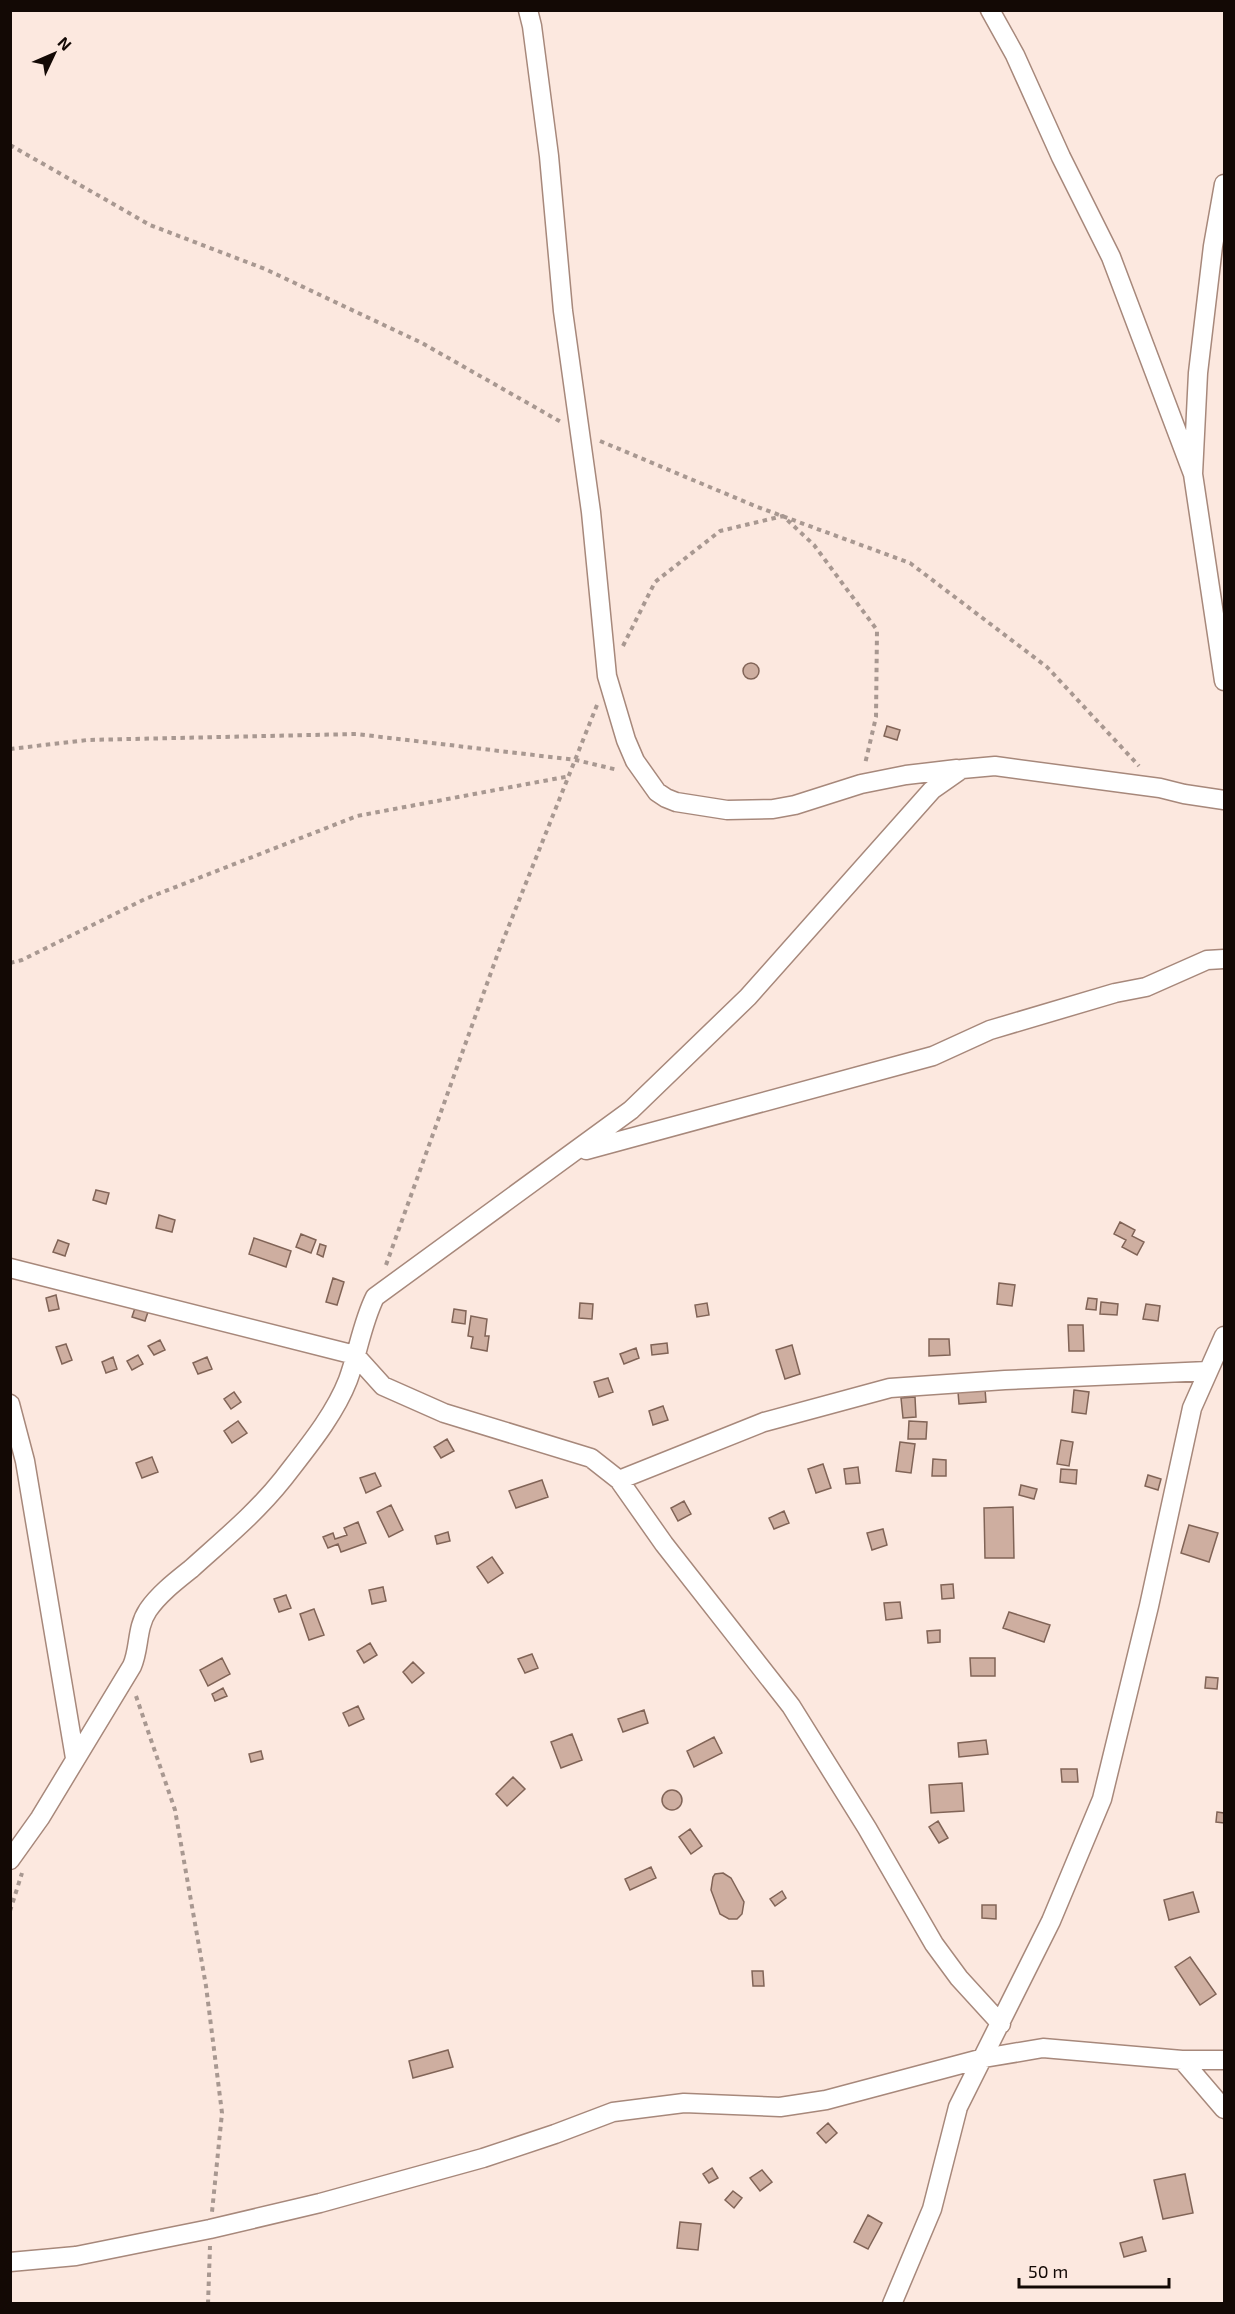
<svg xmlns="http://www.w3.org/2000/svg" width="1235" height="2314" font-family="'Exo 2',sans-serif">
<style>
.building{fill:#ceaea0;stroke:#816457;stroke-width:1.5}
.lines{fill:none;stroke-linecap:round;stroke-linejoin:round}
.street-casing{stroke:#a7887b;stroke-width:21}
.path{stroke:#a89891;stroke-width:4;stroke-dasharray:4.5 4.5;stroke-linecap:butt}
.street{stroke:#fff;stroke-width:18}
</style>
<rect width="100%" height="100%" fill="#fce8df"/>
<path class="building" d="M743 671a8 8 0 1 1 16 0a8 8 0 1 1-16 0Z
M 887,726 L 900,730 L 897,740 L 884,736 Z
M 96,1190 L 109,1193 L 106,1204 L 93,1200 Z
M 159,1215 L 175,1220 L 172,1232 L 156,1228 Z
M 1120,1222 L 1135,1230 L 1132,1236 L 1144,1242 L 1137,1255 L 1122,1247 L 1126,1240 L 1114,1234 Z
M 301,1234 L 316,1240 L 311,1253 L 296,1247 Z
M 254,1238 L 291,1251 L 286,1267 L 249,1254 Z
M 58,1240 L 69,1244 L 65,1256 L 53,1252 Z
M 320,1244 L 326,1246 L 323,1257 L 317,1254 Z
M 333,1278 L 344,1282 L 337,1305 L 326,1302 Z
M 999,1283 L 1015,1285 L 1012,1306 L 997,1304 Z
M 56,1295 L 59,1309 L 49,1311 L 46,1298 Z
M 1088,1298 L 1097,1299 L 1096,1310 L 1086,1309 Z
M 1101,1302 L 1118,1304 L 1117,1315 L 1100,1314 Z
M 580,1303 L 593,1304 L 592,1319 L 579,1318 Z
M 707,1303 L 709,1315 L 697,1317 L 695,1305 Z
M 1146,1304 L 1160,1306 L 1158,1321 L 1143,1319 Z
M 136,1305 L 149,1309 L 145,1321 L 132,1317 Z
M 454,1309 L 466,1311 L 465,1324 L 452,1322 Z
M 471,1316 L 487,1319 L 485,1336 L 489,1336 L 487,1351 L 471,1348 L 473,1337 L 468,1336 Z
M 1068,1325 L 1083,1325 L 1084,1351 L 1069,1351 Z
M 929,1339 L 949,1339 L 950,1355 L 929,1356 Z
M 160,1340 L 165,1350 L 154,1355 L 148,1346 Z
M 667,1343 L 668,1353 L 652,1355 L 651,1345 Z
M 66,1344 L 72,1360 L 62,1364 L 56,1347 Z
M 792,1345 L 800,1374 L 785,1379 L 776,1350 Z
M 636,1348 L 639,1358 L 624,1364 L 620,1354 Z
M 138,1355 L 143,1364 L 132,1370 L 127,1361 Z
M 113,1357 L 117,1369 L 106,1373 L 102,1362 Z
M 207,1357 L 212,1369 L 198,1374 L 193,1363 Z
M 608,1378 L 613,1392 L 599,1397 L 594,1382 Z
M 985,1389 L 986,1402 L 959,1404 L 958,1392 Z
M 1074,1390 L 1089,1392 L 1086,1414 L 1072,1412 Z
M 234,1392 L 241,1402 L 231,1409 L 224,1399 Z
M 915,1397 L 916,1417 L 903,1418 L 901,1398 Z
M 663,1406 L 668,1420 L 653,1425 L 649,1411 Z
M 238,1421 L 247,1433 L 232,1443 L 224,1431 Z
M 909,1421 L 927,1422 L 926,1439 L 908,1439 Z
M 447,1439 L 454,1451 L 441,1458 L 434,1447 Z
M 1061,1440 L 1073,1442 L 1069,1466 L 1057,1464 Z
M 900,1442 L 915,1444 L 911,1473 L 896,1471 Z
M 152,1457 L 158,1472 L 142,1478 L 136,1463 Z
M 933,1459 L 946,1460 L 946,1476 L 932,1476 Z
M 823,1464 L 831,1488 L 816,1493 L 808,1469 Z
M 858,1467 L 860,1483 L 846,1484 L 844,1469 Z
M 1061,1469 L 1077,1470 L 1076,1484 L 1060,1482 Z
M 375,1473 L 381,1486 L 366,1493 L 360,1478 Z
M 1148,1475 L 1161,1479 L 1158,1490 L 1145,1486 Z
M 542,1480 L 548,1497 L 516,1508 L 509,1491 Z
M 1021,1485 L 1037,1489 L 1034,1499 L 1019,1495 Z
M 684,1501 L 691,1514 L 678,1521 L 671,1508 Z
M 391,1505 L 403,1530 L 389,1537 L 377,1512 Z
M 1013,1507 L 1014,1558 L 985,1558 L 984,1508 Z
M 784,1511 L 789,1523 L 774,1529 L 769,1518 Z
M 358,1522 L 366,1543 L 341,1552 L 338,1544 L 328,1548 L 323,1537 L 333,1533 L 335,1539 L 347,1535 L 344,1528 Z
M 1189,1525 L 1218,1533 L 1209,1562 L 1181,1553 Z
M 883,1529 L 887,1545 L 872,1550 L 867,1533 Z
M 448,1532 L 450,1541 L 437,1544 L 435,1536 Z
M 492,1557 L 503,1573 L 488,1583 L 477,1567 Z
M 953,1584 L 954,1598 L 942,1599 L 941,1585 Z
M 383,1587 L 386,1601 L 372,1604 L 369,1590 Z
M 286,1595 L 291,1608 L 279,1612 L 274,1599 Z
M 900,1602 L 902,1618 L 886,1620 L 884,1603 Z
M 314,1609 L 324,1635 L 309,1640 L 300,1614 Z
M 1009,1612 L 1050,1625 L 1044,1642 L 1003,1628 Z
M 940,1630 L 940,1642 L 928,1643 L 927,1631 Z
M 370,1643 L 377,1655 L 364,1663 L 357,1651 Z
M 532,1654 L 538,1668 L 525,1673 L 518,1659 Z
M 222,1658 L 230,1674 L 208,1686 L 200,1670 Z
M 970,1658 L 995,1658 L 995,1676 L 971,1676 Z
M 413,1662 L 424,1673 L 412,1683 L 403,1672 Z
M 1206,1677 L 1218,1678 L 1217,1689 L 1205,1688 Z
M 223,1688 L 227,1696 L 215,1701 L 212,1694 Z
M 358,1706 L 364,1719 L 349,1726 L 343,1713 Z
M 644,1710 L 648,1723 L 623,1732 L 618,1719 Z
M 572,1734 L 582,1760 L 561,1768 L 551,1742 Z
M 714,1737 L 722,1753 L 694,1767 L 687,1751 Z
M 986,1740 L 988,1754 L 959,1757 L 958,1743 Z
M 261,1751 L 263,1759 L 251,1762 L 249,1754 Z
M 1061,1769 L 1077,1769 L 1078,1782 L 1062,1782 Z
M 513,1777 L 525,1789 L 507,1806 L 496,1794 Z
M 962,1783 L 964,1811 L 931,1813 L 929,1785 Z
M662 1800a10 10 0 1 1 20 0a10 10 0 1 1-20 0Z
M 1217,1812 L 1224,1813 L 1224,1823 L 1216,1822 Z
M 938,1821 L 948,1838 L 939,1843 L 929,1827 Z
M 690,1829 L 702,1846 L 691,1854 L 679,1837 Z
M 651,1867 L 656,1878 L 630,1890 L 625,1879 Z
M 723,1873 L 731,1878 L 744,1902 L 742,1914 L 737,1919 L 729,1919 L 720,1914 L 711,1890 L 713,1877 L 715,1874 Z
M 782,1891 L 786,1898 L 775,1906 L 770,1899 Z
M 1193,1892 L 1199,1912 L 1169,1920 L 1164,1900 Z
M 982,1905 L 996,1905 L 996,1919 L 982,1918 Z
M 1190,1957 L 1216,1994 L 1200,2005 L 1175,1967 Z
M 752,1971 L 763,1971 L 764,1986 L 753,1986 Z
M 448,2050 L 453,2067 L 413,2078 L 409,2061 Z
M 828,2123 L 837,2133 L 826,2143 L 817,2133 Z
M 712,2168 L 718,2178 L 709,2183 L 703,2174 Z
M 762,2170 L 772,2182 L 760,2191 L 750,2178 Z
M 1185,2174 L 1193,2213 L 1163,2219 L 1154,2180 Z
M 733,2191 L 742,2198 L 734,2208 L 725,2200 Z
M 868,2215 L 882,2223 L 868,2249 L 854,2242 Z
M 680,2222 L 701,2224 L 698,2250 L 677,2248 Z
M 1142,2237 L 1146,2251 L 1124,2257 L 1120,2243 Z"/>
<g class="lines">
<defs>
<path id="street" d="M 528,10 L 532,26 L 549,156 L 563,311 L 591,512 L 607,676 L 626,740 L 635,761 L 657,792 L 666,798 L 676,802 L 727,810 L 773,809 L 795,805 L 861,784 L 906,775 L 957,769
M 990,10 L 1015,55 L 1061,157 L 1111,257 L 1193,474
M 1224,184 L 1213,246 L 1198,373 L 1193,474 L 1224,681
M 586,1150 L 933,1056 L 990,1030 L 1115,993 L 1146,987 L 1207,960 L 1224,959
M 10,1268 L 355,1355 L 383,1386 L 444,1413 L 591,1458 L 619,1480 L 664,1544 L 791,1706 L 867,1828 L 934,1944 L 959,1978 L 1001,2024
M 10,1404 L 25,1461 L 75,1758
M 619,1480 L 764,1422 L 890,1388 L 1005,1380 L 1208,1371
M 10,1860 L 40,1818 L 132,1666 C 140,1648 136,1628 148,1610 C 159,1594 176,1581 191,1569 C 223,1540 256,1513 283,1479 C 306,1449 334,1416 348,1380 C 358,1353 362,1323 375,1297 L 631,1110 L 748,997 L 932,790 L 962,769 L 995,766 L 1160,788 L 1184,794 L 1224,800
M 1182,2060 L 1224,2109
M 10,2262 L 76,2256 L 210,2229 L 320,2203 L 483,2158 L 555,2134 L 613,2112 L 684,2103 L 780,2107 L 826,2100 L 984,2058 L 1043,2048 L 1182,2060 L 1224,2060
M 892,2304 L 932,2209 L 958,2107 L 1051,1921 L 1102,1799 L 1149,1606 L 1192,1408 L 1224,1336"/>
</defs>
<use href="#street" class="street-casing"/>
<path class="path" d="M 10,145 L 150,225 L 265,269 L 422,343 L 561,422
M 600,441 L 755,506 L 910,563 L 1047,667 L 1139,766
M 623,646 L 655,582 L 720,531 L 783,516 L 814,545 L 877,630 L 876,717 L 865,764
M 10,749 L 87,740 L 356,734 L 576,760 L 618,770
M 10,963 L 22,960 L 145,899 L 357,816 L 570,776
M 386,1265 L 498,953 L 597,705
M 136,1696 L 175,1810 L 206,1986 L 222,2113 L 212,2212
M 10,1911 L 22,1873
M 208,2304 L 210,2246"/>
<use href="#street" class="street"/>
</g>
<rect width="1235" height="2314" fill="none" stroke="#130905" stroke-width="24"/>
<g transform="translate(54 54) rotate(46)" stroke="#fce8df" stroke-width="4.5" paint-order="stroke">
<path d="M0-4.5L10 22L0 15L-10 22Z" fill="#130905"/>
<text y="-9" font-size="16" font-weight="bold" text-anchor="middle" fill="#130905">N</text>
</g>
<path d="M1019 2278v9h150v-9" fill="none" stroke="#130905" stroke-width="3"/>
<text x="1028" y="2278" font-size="18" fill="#130905" stroke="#fce8df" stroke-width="4.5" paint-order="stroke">50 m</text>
</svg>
